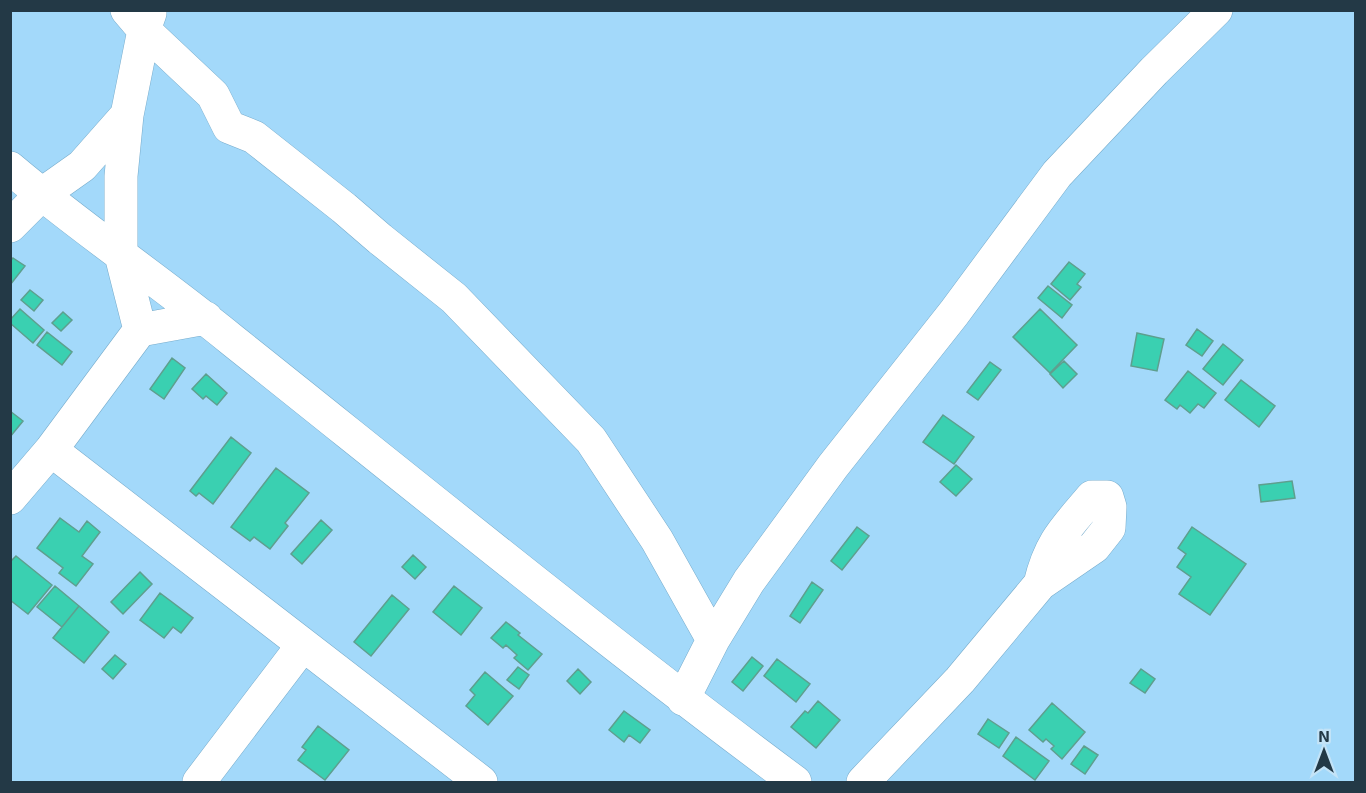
<svg xmlns="http://www.w3.org/2000/svg" width="1366" height="793" font-family="'Exo 2',sans-serif">
<style>
.building{fill:#3ad0b1;stroke:#5e9f8e;stroke-width:1.5}
.lines{fill:none;stroke-linecap:round;stroke-linejoin:round}
.minor-casing{stroke:#77accc;stroke-width:34}
.minor{stroke:#fff;stroke-width:33}
</style>
<rect width="100%" height="100%" fill="#a3d9fa"/>
<path class="building" d="M 13,258 L 25,266 L 10,285 L 10,261 Z
M 1069,262 L 1085,274 L 1077,284 L 1081,287 L 1070,300 L 1051,284 Z
M 1048,286 L 1072,305 L 1062,318 L 1038,298 Z
M 30,290 L 43,300 L 34,311 L 21,300 Z
M 20,309 L 44,330 L 33,343 L 10,323 L 10,320 Z
M 1040,309 L 1077,345 L 1050,373 L 1013,337 Z
M 63,312 L 72,320 L 61,331 L 52,323 Z
M 1197,329 L 1213,341 L 1202,356 L 1186,345 Z
M 47,332 L 72,352 L 62,365 L 37,345 Z
M 1137,333 L 1164,339 L 1157,371 L 1131,366 Z
M 1223,344 L 1243,360 L 1223,385 L 1203,369 Z
M 172,358 L 185,368 L 164,399 L 150,389 Z
M 1064,361 L 1077,374 L 1063,388 L 1050,374 Z
M 990,362 L 1001,370 L 978,400 L 967,392 Z
M 1188,371 L 1216,393 L 1204,408 L 1198,404 L 1190,413 L 1180,405 L 1177,409 L 1165,400 Z
M 206,374 L 227,393 L 217,405 L 206,396 L 203,399 L 192,389 Z
M 1241,380 L 1275,406 L 1259,427 L 1225,400 Z
M 10,411 L 23,421 L 10,437 Z
M 943,415 L 974,437 L 954,464 L 923,442 Z
M 231,437 L 251,453 L 213,504 L 199,493 L 196,496 L 190,491 Z
M 956,465 L 972,479 L 956,496 L 940,482 Z
M 276,468 L 309,493 L 285,523 L 288,526 L 270,549 L 254,537 L 250,541 L 231,527 Z
M 1292,481 L 1295,498 L 1261,502 L 1259,485 Z
M 60,518 L 79,532 L 87,521 L 100,532 L 82,556 L 93,564 L 76,586 L 59,573 L 63,568 L 37,548 Z
M 321,520 L 332,530 L 302,564 L 291,554 Z
M 857,527 L 869,536 L 842,570 L 831,561 Z
M 1192,527 L 1246,564 L 1210,615 L 1179,594 L 1191,577 L 1177,567 L 1186,554 L 1178,548 Z
M 413,555 L 426,567 L 415,579 L 402,567 Z
M 16,556 L 52,585 L 28,614 L 10,600 L 10,562 Z
M 140,572 L 152,584 L 123,614 L 111,602 Z
M 812,582 L 823,590 L 800,623 L 790,616 Z
M 55,586 L 79,606 L 62,627 L 37,607 Z
M 454,586 L 482,608 L 461,635 L 433,612 Z
M 160,593 L 193,618 L 181,633 L 173,627 L 164,638 L 140,620 Z
M 392,595 L 409,609 L 371,656 L 354,642 Z
M 79,606 L 109,632 L 84,663 L 53,638 Z
M 506,622 L 520,633 L 518,635 L 542,654 L 528,670 L 514,658 L 517,655 L 506,645 L 503,648 L 491,638 Z
M 115,655 L 126,664 L 113,679 L 102,669 Z
M 752,657 L 763,666 L 743,691 L 732,682 Z
M 777,659 L 810,684 L 796,702 L 764,676 Z
M 518,667 L 529,675 L 519,689 L 507,680 Z
M 578,669 L 591,682 L 580,694 L 567,681 Z
M 1141,669 L 1155,679 L 1145,693 L 1130,683 Z
M 485,672 L 513,696 L 488,725 L 466,706 L 475,695 L 470,690 Z
M 818,701 L 840,720 L 816,748 L 791,727 L 805,711 L 808,713 Z
M 1052,703 L 1085,732 L 1062,759 L 1051,749 L 1054,746 L 1046,739 L 1043,742 L 1029,730 Z
M 624,711 L 650,730 L 640,743 L 629,735 L 624,742 L 609,730 Z
M 988,719 L 1009,733 L 999,748 L 978,734 Z
M 318,726 L 349,750 L 325,780 L 298,760 L 306,750 L 302,747 Z
M 1016,737 L 1049,761 L 1035,780 L 1003,756 Z
M 1084,746 L 1098,755 L 1085,774 L 1071,764 Z"/>
<g class="lines">
<defs>
<path id="minor" d="M 127,10 L 144,30 L 213,95 L 229,127 L 254,137 L 344,208 L 380,239 L 454,298 L 591,440 L 657,540 L 713,640
M 10,168 C 82,229 160,281 232,340 C 419,489 604,640 795,782
M 10,226 L 41,195 L 82,166 L 127,115
M 140,330 L 121,255 L 121,176 L 127,115 L 144,30 L 150,13
M 51,450 L 481,782
M 10,498 L 51,450 L 140,330 L 206,318
M 683,699 L 713,640 L 749,581 L 833,466 L 954,313 L 1057,174 L 1154,71 L 1216,10
M 199,782 L 303,645
M 863,782 L 960,680 L 1040,584 L 1094,547 L 1109,528 L 1110,507 L 1107,497 L 1092,497 C 1065,529 1050,542 1040,584"/>
</defs>
<use href="#minor" class="minor-casing"/>
<use href="#minor" class="minor"/>
</g>
<rect width="1366" height="793" fill="none" stroke="#233946" stroke-width="24"/>
<g transform="translate(1324 751)" stroke="#c3e3f7" stroke-width="4.5" paint-order="stroke">
<path d="M0-4.5L10 22L0 15L-10 22Z" fill="#233946"/>
<text y="-9" font-size="16" font-weight="bold" text-anchor="middle" fill="#233946">N</text>
</g>
</svg>
